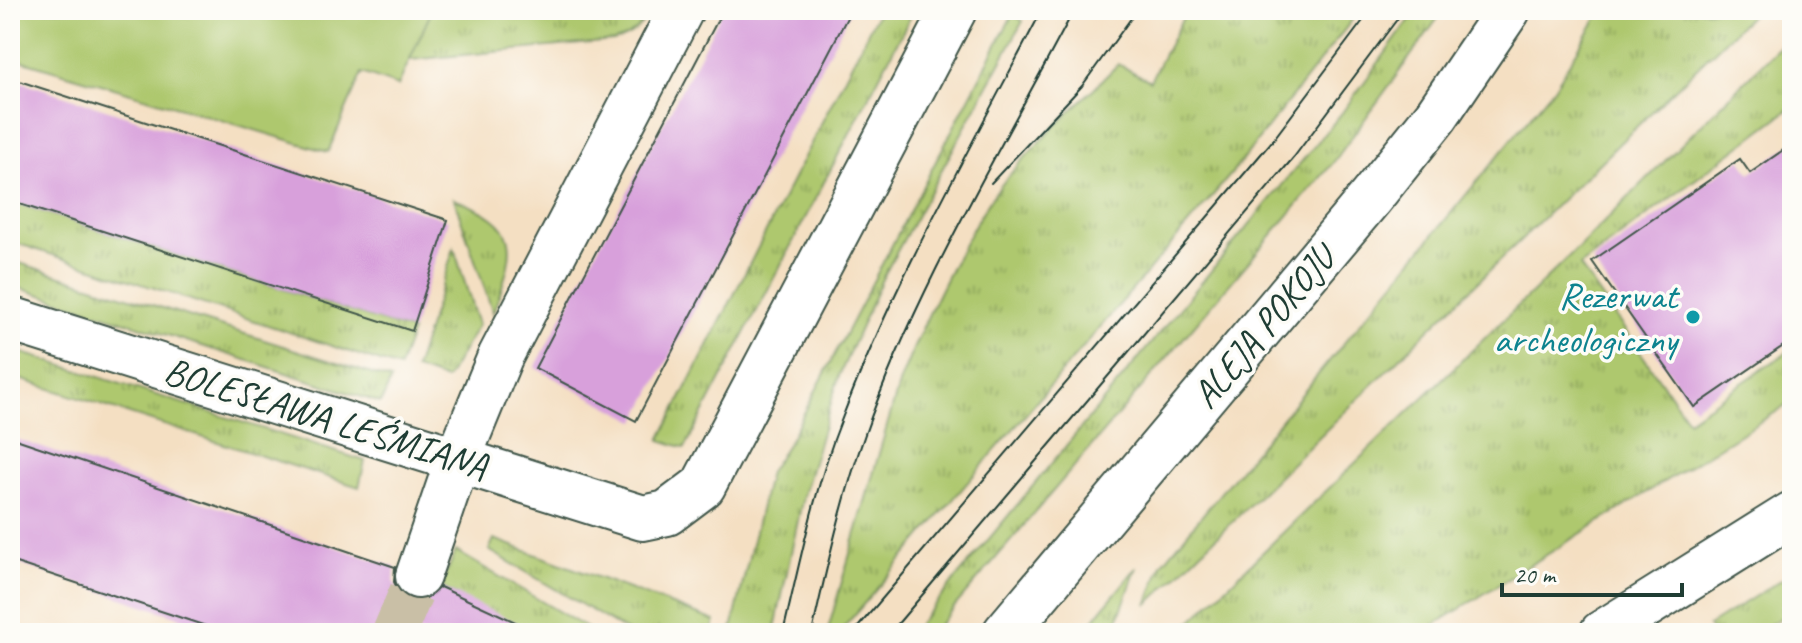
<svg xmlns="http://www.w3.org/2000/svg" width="1802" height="643" font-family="Caveat,sans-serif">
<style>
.grass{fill:url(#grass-tufts);stroke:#668251;stroke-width:2}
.green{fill:#aec86e;stroke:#668251;stroke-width:2}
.building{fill:#d8a0db}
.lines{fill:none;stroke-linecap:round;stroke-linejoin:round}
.minor-tunnel{stroke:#c9bfa6;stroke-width:44;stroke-dasharray:44 22;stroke-linecap:butt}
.minor-casing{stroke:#3f5549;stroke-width:48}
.minor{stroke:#fff;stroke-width:44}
.tram{stroke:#1f3d34;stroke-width:2}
.culture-dot{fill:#0f9aa8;stroke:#fdfcf7;stroke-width:3}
.labels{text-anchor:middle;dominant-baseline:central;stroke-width:7;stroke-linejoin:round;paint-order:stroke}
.culture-label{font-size:38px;fill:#0d838f;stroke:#fdfcf7;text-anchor:end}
.street-label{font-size:38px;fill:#1f3d34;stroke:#fdfcf7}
</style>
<defs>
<pattern id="grass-tufts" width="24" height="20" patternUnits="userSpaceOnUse" patternTransform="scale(2)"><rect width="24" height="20" fill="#aec86e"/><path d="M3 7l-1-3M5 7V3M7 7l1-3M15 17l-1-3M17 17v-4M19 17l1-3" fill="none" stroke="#8da45b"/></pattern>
</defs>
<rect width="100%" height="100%" fill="#fdfcf7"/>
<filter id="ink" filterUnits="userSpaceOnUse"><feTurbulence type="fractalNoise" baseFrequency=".0125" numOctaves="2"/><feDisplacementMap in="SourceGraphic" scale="16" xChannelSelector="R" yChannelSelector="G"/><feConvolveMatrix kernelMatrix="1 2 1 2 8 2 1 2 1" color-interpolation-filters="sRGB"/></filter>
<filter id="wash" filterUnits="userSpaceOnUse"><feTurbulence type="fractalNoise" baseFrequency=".006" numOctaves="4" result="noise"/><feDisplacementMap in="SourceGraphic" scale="32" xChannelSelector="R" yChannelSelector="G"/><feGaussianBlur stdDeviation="1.8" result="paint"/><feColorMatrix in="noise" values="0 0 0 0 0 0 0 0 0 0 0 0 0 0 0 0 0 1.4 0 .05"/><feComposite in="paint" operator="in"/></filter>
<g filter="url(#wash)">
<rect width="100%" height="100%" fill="#f4dfc2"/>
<path class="grass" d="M 432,10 L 552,10 L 600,18 L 604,10 L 651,10 C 642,27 632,36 614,41 L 409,60 Z
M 879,10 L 914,10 L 685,448 L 660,440 Z
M 1187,10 L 1360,10 L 1232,173 L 839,633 L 827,633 L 900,381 C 921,327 954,259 984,209 C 1015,160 1077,107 1118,64 L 1150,81 Z
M 1417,10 L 1444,10 L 1333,163 L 932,633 L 911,633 L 1341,114 Z
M 1602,10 L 1756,10 L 1147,605 L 1162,564 L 1554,88 Z
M 1013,14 L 1023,21 L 882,279 L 839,376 L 804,492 L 774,633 L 731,633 L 769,472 L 791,438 Z
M 1792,34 L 1792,107 L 1580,266 L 1688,420 L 1792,349 L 1792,402 L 1421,633 L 1187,633 L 1183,629 L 1572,254 Z
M 454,199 C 527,226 515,249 493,313 Z
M 10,201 L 412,331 L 399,368 L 10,241 Z
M 454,248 L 478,325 L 446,380 L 415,369 Z
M 10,260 L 391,380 L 381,403 L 10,285 Z
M 10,349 L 365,461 L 359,487 L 10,376 Z
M 494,539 L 715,621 L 712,633 L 630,633 L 489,550 Z
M 456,551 L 595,633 L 528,633 L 440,587 Z
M 1137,567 L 1113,633 L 1083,633 L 1090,624 Z
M 1792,573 L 1792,611 L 1756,633 L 1712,633 L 1708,626 Z"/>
<path class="green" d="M 10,10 L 432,10 L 398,86 L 362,73 L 328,152 L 10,57 Z"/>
<g id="blocks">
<path class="building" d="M 723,10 L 851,10 L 636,421 L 535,368 Z
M 10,78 L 448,220 L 412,331 L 10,201 Z
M 1792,144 L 1792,340 L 1694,407 L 1592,261 L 1740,159 L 1750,173 Z
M 10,437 L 395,567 L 394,582 L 399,592 L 409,599 L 424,600 L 440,587 L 539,633 L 227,633 L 10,561 Z"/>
</g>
</g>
<g filter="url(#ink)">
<use href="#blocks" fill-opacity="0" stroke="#3f5549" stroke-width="2"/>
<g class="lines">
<path class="minor-tunnel" d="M 394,633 L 418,576"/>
<defs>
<path id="minor" d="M 10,319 L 643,518 L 667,513 L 703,486 L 954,10
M 418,576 L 458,459 L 500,357 L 681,10
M 1005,633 L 1371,197 L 1436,116 L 1508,10
M 1602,633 L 1792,514"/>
</defs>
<use href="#minor" class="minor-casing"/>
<use href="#minor" class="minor"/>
<path class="tram" d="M 991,183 L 1082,86 L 1137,10
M 783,633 C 800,562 814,489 841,421 C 895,279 972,145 1042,10
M 812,633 C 827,566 842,499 865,434 C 915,291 1003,145 1074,10
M 853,633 L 1273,140 L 1371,10
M 890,633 L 1294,157 L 1404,10"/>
</g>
</g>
<circle class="culture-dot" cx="1693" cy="317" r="8"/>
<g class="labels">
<g class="culture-label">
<text x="1677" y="295">Rezerwat<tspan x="1677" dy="44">archeologiczny</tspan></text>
</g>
<g class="street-label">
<text transform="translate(1263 327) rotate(-50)">ALEJA POKOJU</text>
<text transform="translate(326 418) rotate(17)">BOLESŁAWA LEŚMIANA</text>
</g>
</g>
<rect width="1802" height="643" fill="none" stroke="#fdfcf7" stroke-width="40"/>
<path d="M1502 583v12h180v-12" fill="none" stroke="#1f3d34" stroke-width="4"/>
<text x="1514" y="583" font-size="24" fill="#1f3d34" stroke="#fdfcf7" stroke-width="6" paint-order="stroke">20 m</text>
</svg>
